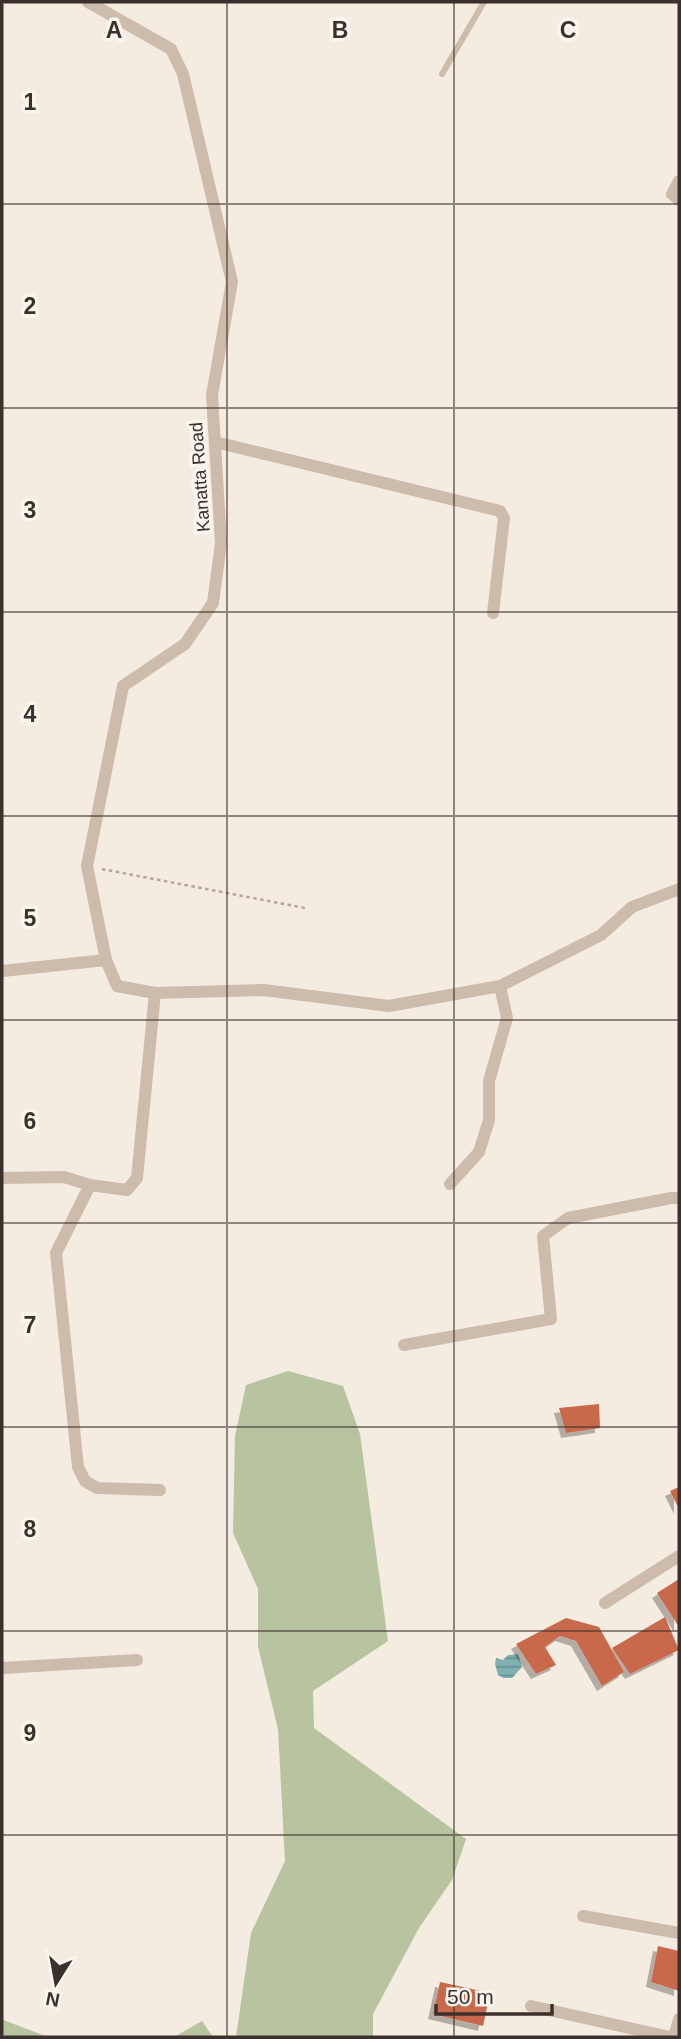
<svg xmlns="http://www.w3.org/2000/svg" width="681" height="2039" font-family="Arial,sans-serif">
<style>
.green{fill:#b8c4a0}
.water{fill:url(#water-rules)}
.building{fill:#c8694b;filter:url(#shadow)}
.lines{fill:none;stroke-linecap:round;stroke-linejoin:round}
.path{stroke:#b9a596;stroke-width:2.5;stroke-dasharray:3.5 3.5;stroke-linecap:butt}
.service{stroke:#cdbbac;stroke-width:6}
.minor{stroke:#cdbbac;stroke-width:12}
.grid{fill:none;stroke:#3b302b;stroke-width:2;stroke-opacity:0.55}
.labels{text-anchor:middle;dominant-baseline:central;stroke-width:7;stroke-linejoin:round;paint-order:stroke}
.street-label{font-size:18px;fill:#3b302b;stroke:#fbf5ee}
.grid-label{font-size:23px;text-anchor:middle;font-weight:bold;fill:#3b302b;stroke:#fbf5ee;stroke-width:7;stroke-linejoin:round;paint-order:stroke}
</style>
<defs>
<pattern id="water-rules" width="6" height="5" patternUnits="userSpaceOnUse" patternTransform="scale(1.75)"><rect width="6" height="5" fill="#7fb0b2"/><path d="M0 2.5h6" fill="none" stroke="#699091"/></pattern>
<filter id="shadow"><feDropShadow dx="-5" dy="5" stdDeviation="0" flood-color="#0004"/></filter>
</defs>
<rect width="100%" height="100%" fill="#f4ebe1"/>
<path class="green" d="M 288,1371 L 343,1386 L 360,1434 L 388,1641 L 313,1691 L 314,1728 L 466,1839 L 452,1880 L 419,1928 L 373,2014 L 373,2037 L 236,2037 L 251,1933 L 285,1861 L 278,1729 L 258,1647 L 258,1589 L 233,1533 L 235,1436 L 246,1385 Z
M 2,2019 L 6,2021 L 48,2037 L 2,2037 Z
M 202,2021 L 213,2037 L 174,2037 Z"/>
<path class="water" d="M 518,1654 L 522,1667 L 512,1678 L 504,1678 L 498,1675 L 495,1664 L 496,1658 L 503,1660 L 508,1655 Z"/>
<path class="building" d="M 599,1404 L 600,1428 L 566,1433 L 559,1408 Z
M 679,1487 L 679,1509 L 670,1491 Z
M 679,1579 L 679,1627 L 657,1593 Z
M 665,1617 L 679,1650 L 630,1674 L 612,1648 Z
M 566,1618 L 599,1627 L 624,1672 L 602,1686 L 576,1641 L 560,1636 L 545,1647 L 556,1665 L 536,1674 L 516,1644 Z
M 658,1946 L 679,1951 L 679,1991 L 651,1982 Z
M 440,1982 L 490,1993 L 483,2026 L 433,2014 Z"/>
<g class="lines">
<path class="path" d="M 102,869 L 305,908"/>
<path class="service" d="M 442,74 L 484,2"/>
<path class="minor" d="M 88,2 L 171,49 L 183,74 L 232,282 L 212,395 L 221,543 L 213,603 L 185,644 L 123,686 L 87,866 L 106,960 L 117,986 L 155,993 L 264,990 L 389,1006 L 500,986 L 601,935 L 632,907 L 679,889
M 679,181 L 672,194 L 679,200
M 215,442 L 500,511 L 504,518 L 493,613
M 2,971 L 106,960
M 2,1178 L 64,1177 L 90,1185 L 56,1253 L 78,1467 L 85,1481 L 97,1488 L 160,1490
M 450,1184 L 479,1152 L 489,1120 L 489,1081 L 507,1018 L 500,986
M 90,1185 L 127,1190 L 137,1178 L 155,993
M 404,1345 L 551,1319 L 543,1236 L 568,1218 L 671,1198 L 679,1198
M 605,1603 L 679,1556
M 2,1668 L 137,1660
M 583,1916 L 679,1933
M 531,2006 L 670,2037
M 674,2037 L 679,2019"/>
</g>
<path class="grid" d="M 227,2 L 227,2037M 454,2 L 454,2037M 2,204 L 679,204M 2,408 L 679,408M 2,612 L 679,612M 2,816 L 679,816M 2,1020 L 679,1020M 2,1223 L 679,1223M 2,1427 L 679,1427M 2,1631 L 679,1631M 2,1835 L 679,1835"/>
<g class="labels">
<g class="street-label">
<text transform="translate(200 477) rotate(-94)">Kanatta Road</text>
</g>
</g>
<g class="grid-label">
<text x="114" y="38">A</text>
<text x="340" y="38">B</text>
<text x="568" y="38">C</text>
<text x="30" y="110">1</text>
<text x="30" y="314">2</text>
<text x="30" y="518">3</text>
<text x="30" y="722">4</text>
<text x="30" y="926">5</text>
<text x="30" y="1129">6</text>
<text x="30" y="1333">7</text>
<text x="30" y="1537">8</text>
<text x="30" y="1741">9</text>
</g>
<rect width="681" height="2039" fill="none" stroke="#3b302b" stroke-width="7"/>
<g transform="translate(56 1983) rotate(191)" stroke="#fbf5ee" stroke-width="5" paint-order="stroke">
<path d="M0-5L12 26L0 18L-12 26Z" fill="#3b302b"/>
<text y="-10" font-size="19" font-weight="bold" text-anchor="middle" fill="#3b302b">N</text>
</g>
<path d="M436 2004v10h116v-10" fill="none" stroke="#3b302b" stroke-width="3.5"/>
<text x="447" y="2004" font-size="21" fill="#3b302b" stroke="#fbf5ee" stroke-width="5" paint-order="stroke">50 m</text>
</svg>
